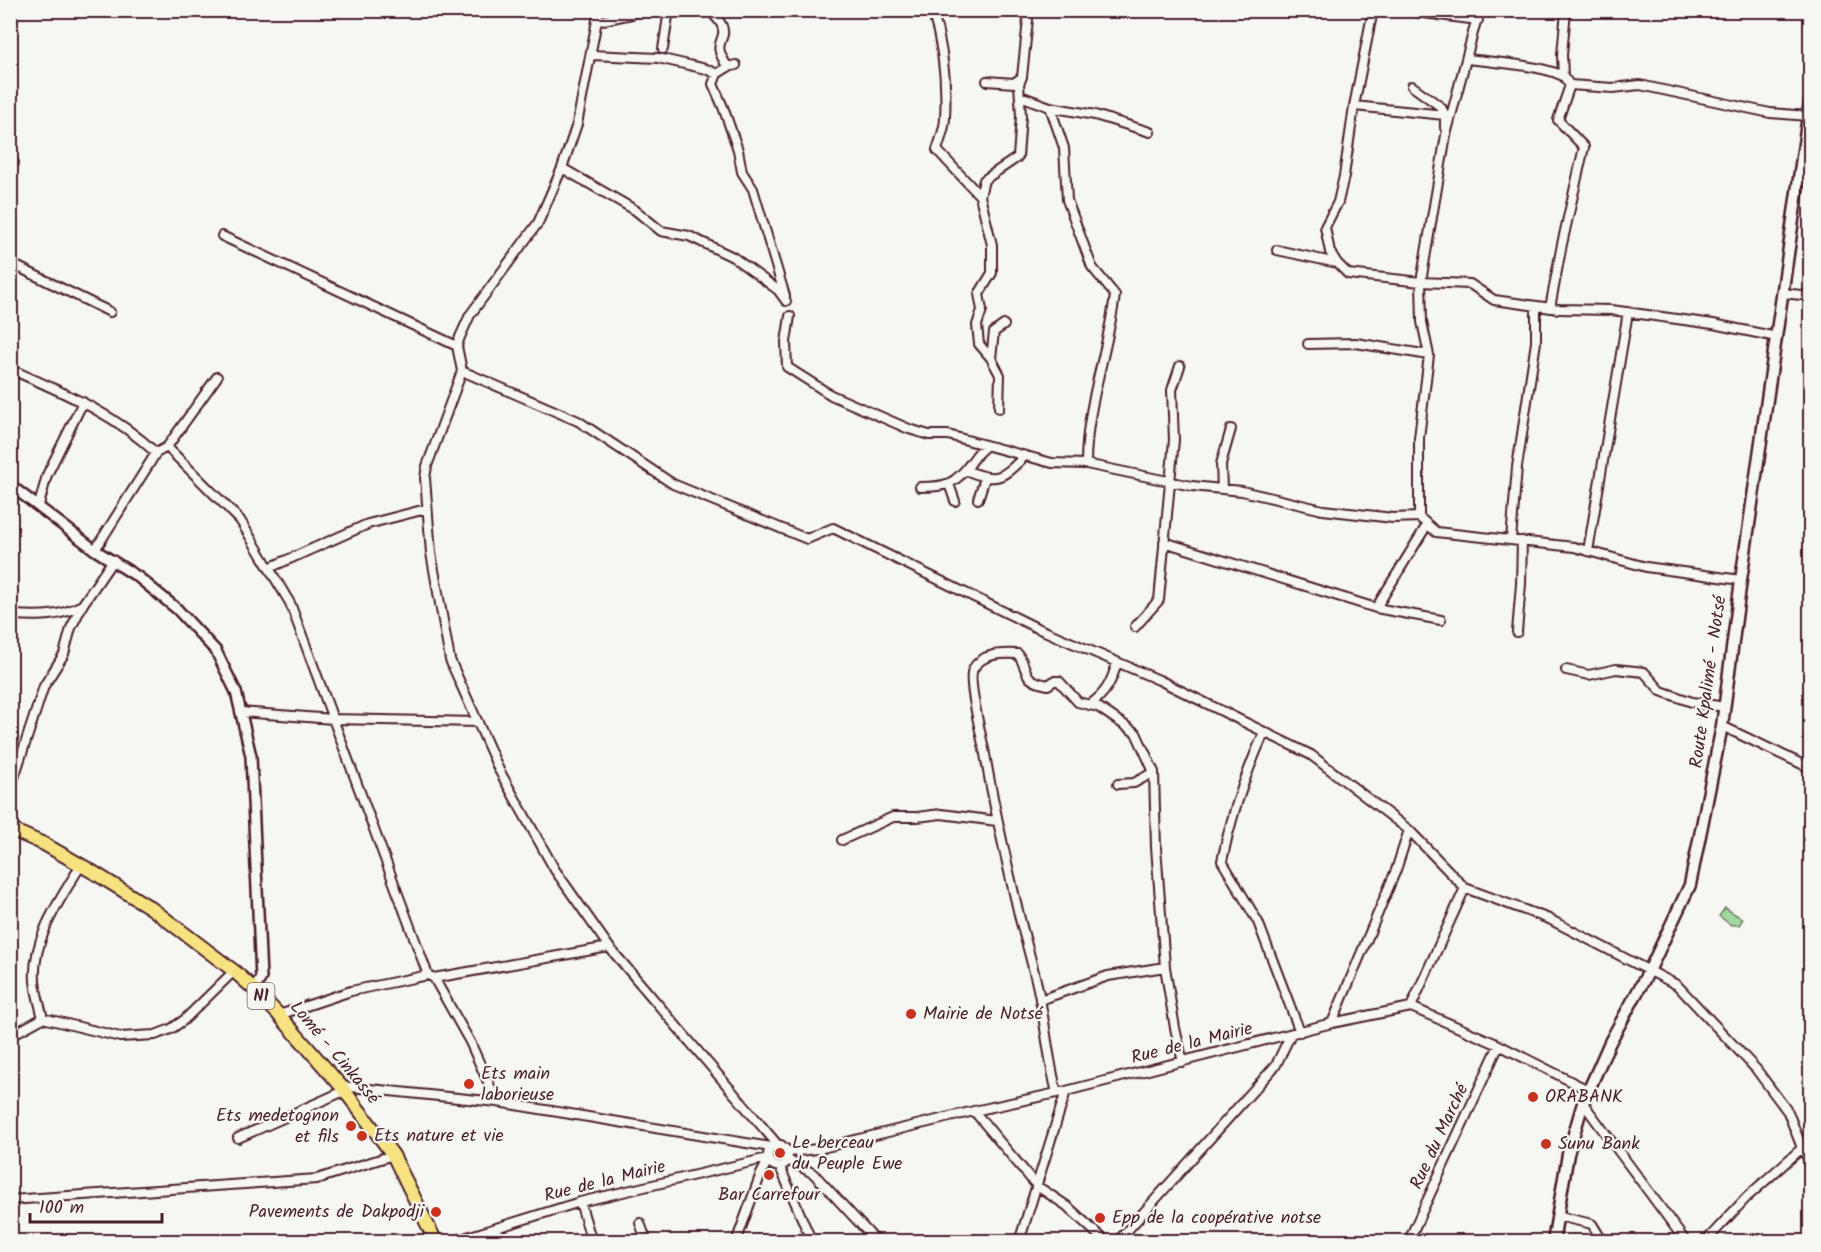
<svg xmlns="http://www.w3.org/2000/svg" width="1821" height="1252" font-family="Kalam,sans-serif">
<style>
.green{fill:#9fd99f;stroke:#747c65;stroke-width:1.5}
.lines{fill:none;stroke-linecap:round;stroke-linejoin:round}
.minor-casing{stroke:#4a1f2b;stroke-width:12}
.tertiary-casing{stroke:#4a1f2b;stroke-width:14}
.secondary-casing{stroke:#4a1f2b;stroke-width:15}
.trunk-casing{stroke:#4a1f2b;stroke-width:16}
.minor{stroke:#f6f6f2;stroke-width:8}
.tertiary{stroke:#f6f6f2;stroke-width:9}
.secondary{stroke:#f6f6f2;stroke-width:10}
.trunk{stroke:#f7e281;stroke-width:12}
.poi-dot{fill:#c8321e;stroke:#f6f6f2;stroke-width:2}
.labels{text-anchor:middle;dominant-baseline:central;stroke-width:4.5;stroke-linejoin:round;paint-order:stroke}
.shield{fill:#f6f6f2;stroke:#7e6067;stroke-width:1.5}
.shield-label{font-size:16px;font-weight:bold;fill:#4a1f2b}
.street-label{font-size:18px;fill:#4a1f2b;stroke:#f6f6f2}
.poi-label{font-size:18px;fill:#4a1f2b;stroke:#f6f6f2;text-anchor:start}
</style>
<rect width="100%" height="100%" fill="#f6f6f2"/>
<filter id="ink" filterUnits="userSpaceOnUse"><feTurbulence type="fractalNoise" baseFrequency=".0167" numOctaves="2"/><feDisplacementMap in="SourceGraphic" scale="12" xChannelSelector="R" yChannelSelector="G"/><feConvolveMatrix kernelMatrix="1 2 1 2 8 2 1 2 1" color-interpolation-filters="sRGB"/></filter>
<g filter="url(#ink)">
<path class="green" d="M 1725,908 L 1743,919 L 1739,925 L 1731,925 L 1719,916 Z"/>
<g class="lines">
<defs>
<path id="minor" d="M 599,10 L 577,124 L 562,168 L 538,223 L 470,315 L 460,337 L 457,346 L 462,371 L 427,466 L 425,478 L 431,553 L 450,660 L 499,770 L 555,870 L 609,947 L 777,1144
M 710,10 C 713,15 720,20 722,26 C 728,42 709,41 728,67
M 932,10 C 943,45 947,82 945,118 C 945,128 940,140 937,150 L 980,196 L 992,245 L 992,273 L 979,294 L 982,310 L 977,325 L 979,344 L 991,358
M 1400,10 L 1478,20
M 598,21 L 632,14 L 638,10
M 663,49 L 669,10
M 591,55 L 658,58 L 706,69 L 717,74 L 728,67 L 736,65
M 1467,59 C 1492,62 1539,65 1561,75 C 1565,77 1567,82 1570,85 L 1613,88 L 1640,85 L 1770,113 L 1808,116
M 717,74 L 713,84 L 723,107 L 738,150 L 742,172 L 753,189 L 785,296
M 1563,76 L 1562,55 L 1566,10
M 987,81 L 1014,83 L 1021,78
M 1412,86 L 1441,107 L 1445,115
M 1020,96 L 1050,107 L 1064,148 L 1067,200 L 1092,267 L 1115,295 C 1108,352 1086,406 1086,464
M 1354,106 L 1445,115 L 1445,128
M 1050,107 L 1095,115 L 1150,132
M 10,168 L 14,163
M 562,168 L 635,210 L 661,231 L 689,236 L 733,257 L 778,290 L 786,301
M 980,196 L 984,180 L 1018,157 L 1021,116 L 1019,84 L 1022,77 L 1029,10
M 222,236 L 457,346
M 1277,250 L 1337,263 L 1348,274 L 1421,282 L 1470,284 L 1494,300 L 1559,309 L 1611,310 L 1713,324 L 1777,337
M 10,263 L 110,312
M 1337,263 L 1330,252 L 1325,227 L 1338,202 L 1344,176 L 1354,106 L 1373,10
M 1783,293 L 1810,296
M 1550,308 L 1562,244 L 1584,147 L 1558,120 L 1570,85
M 790,316 L 786,342 L 787,367 L 831,395 L 909,429 L 929,435 L 948,435 L 1052,463 L 1086,464 L 1192,486 L 1242,491 L 1323,510 L 1393,518 L 1419,517 L 1436,532 L 1574,547 L 1646,567 L 1741,580
M 1308,344 L 1356,343 L 1429,355
M 10,369 C 62,392 114,413 156,453
M 462,371 L 578,421 L 673,484 L 807,539 L 833,528 L 1035,627 L 1159,680 L 1311,755 L 1409,830 L 1465,888 L 1549,919 L 1677,985 L 1756,1069 L 1788,1112 L 1802,1148 L 1810,1162
M 999,408 L 1000,375 L 991,358 L 994,332 L 1004,325
M 167,447 L 240,520 L 290,603 L 428,975
M 965,470 C 998,483 1001,479 1025,456
M 949,484 L 955,501
M 920,487 C 946,487 954,485 970,464 C 975,457 979,450 986,446
M 1222,489 L 1221,464 L 1231,429
M 978,499 L 985,478
M 39,505 L 47,475 L 83,402
M 1419,517 L 1419,438 L 1429,355 L 1422,322 L 1421,282 L 1446,135 L 1479,10
M 1511,540 L 1517,467 L 1536,342 L 1536,306
M 1164,542 L 1376,608 L 1427,525
M 95,550 L 156,453 L 167,447 L 217,377
M 1588,551 L 1628,312
M 269,568 L 368,524 L 426,509
M 1376,608 L 1441,620
M 10,615 C 37,616 58,618 82,605
M 1135,627 L 1159,600 L 1174,440 L 1172,390 L 1180,366
M 1517,632 L 1521,584 L 1522,541
M 1566,670 L 1589,675 L 1616,669 L 1644,672 L 1661,691 L 1692,702 L 1725,707
M 1089,705 C 1106,694 1112,681 1117,662
M 241,712 L 333,719 L 478,722
M 1722,726 L 1810,768
M 1264,733 C 1245,775 1231,815 1222,861 L 1258,922 L 1300,1032
M 1118,784 L 1134,783 L 1154,772
M 10,790 L 44,686 L 64,654 L 71,628 L 83,604 L 113,560
M 842,840 L 893,817 L 917,817 L 941,814 L 997,821
M 434,978 L 470,1042 L 497,1102
M 1040,1000 L 1108,976 L 1165,967
M 1411,1007 L 1465,888
M 279,1015 L 351,991 L 428,975 L 434,978 L 609,947
M 43,1018 C 40,1006 36,993 35,981 C 32,938 60,900 81,865
M 1332,1023 L 1396,870 L 1409,830
M 10,1036 L 43,1018 L 120,1037 L 155,1035 L 171,1029 L 184,1020 L 234,971
M 341,1086 L 497,1102 L 771,1147 L 781,1145 L 789,1152 L 786,1163 L 780,1167 C 768,1166 765,1156 771,1147
M 1057,1093 C 1049,1062 1046,1030 1040,999 C 1035,972 1027,946 1020,919 C 1007,864 994,809 985,754 C 982,738 967,680 973,669 C 982,653 1002,653 1018,654 C 1030,672 1021,680 1048,685 L 1054,681 L 1059,681 L 1078,702 L 1098,707 L 1136,733 L 1154,772 L 1156,847 L 1165,967 L 1175,1028 L 1183,1062
M 1583,1103 L 1686,1242
M 974,1111 L 1037,1186 L 1067,1206 L 1106,1242
M 238,1138 L 344,1091
M 789,1152 L 818,1149 L 974,1111 L 1066,1091 L 1332,1023 L 1411,1007 L 1499,1045 L 1588,1090
M 788,1160 L 814,1174 L 877,1242
M 780,1167 L 812,1242
M 10,1200 L 317,1179 L 393,1155
M 580,1202 L 592,1242
M 1558,1216 L 1592,1224 L 1603,1242
M 640,1223 L 647,1242
M 451,1242 L 580,1202 L 768,1158
M 736,1242 L 760,1176 L 768,1160
M 1019,1242 L 1066,1091
M 1117,1242 L 1276,1065 L 1291,1034
M 1408,1242 L 1499,1045
M 1705,1242 L 1747,1197 L 1810,1141"/>
<path id="tertiary" d="M 10,485 L 95,550 L 138,577 L 177,609 L 216,651 L 236,692 L 251,756 L 261,978 L 254,989"/>
<path id="secondary" d="M 1553,1242 L 1568,1154 L 1583,1103 L 1610,1042 L 1650,969 L 1690,885 L 1722,726 L 1741,580 L 1810,102"/>
<path id="trunk" d="M 10,829 L 44,844 L 93,872 L 151,908 L 234,971 L 254,989 L 279,1015 L 341,1086 L 393,1155 L 436,1242"/>
</defs>
<use href="#minor" class="minor-casing"/>
<use href="#tertiary" class="tertiary-casing"/>
<use href="#secondary" class="secondary-casing"/>
<use href="#trunk" class="trunk-casing"/>
<use href="#minor" class="minor"/>
<use href="#tertiary" class="tertiary"/>
<use href="#secondary" class="secondary"/>
<use href="#trunk" class="trunk"/>
</g>
</g>
<g class="poi-dot">
<circle cx="911" cy="1014" r="6"/>
<circle cx="469" cy="1084" r="6"/>
<circle cx="1533" cy="1097" r="6"/>
<circle cx="351" cy="1126" r="6"/>
<circle cx="362" cy="1136" r="6"/>
<circle cx="1546" cy="1144" r="6"/>
<circle cx="780" cy="1153" r="6"/>
<circle cx="769" cy="1175" r="6"/>
<circle cx="436" cy="1212" r="6"/>
<circle cx="1100" cy="1218" r="6"/>
</g>
<g class="labels">
<rect class="shield" x="247.5" y="983" width="27" height="26" rx="4.5"/>
<g class="shield-label">
<text x="261" y="996">N1</text>
</g>
<g class="street-label">
<text transform="translate(1709 682) rotate(-82)">Route Kpalimé - Notsé</text>
<text transform="translate(1192 1044) rotate(-14)">Rue de la Mairie</text>
<text transform="translate(334 1053) rotate(50)">Lomé - Cinkassé</text>
<text transform="translate(1440 1137) rotate(-65)">Rue du Marché</text>
<text transform="translate(605 1182) rotate(-14)">Rue de la Mairie</text>
</g>
<g class="poi-label">
<text x="923" y="1014">Mairie de Notsé</text>
<text x="481" y="1074">Ets main<tspan x="481" dy="21">laborieuse</tspan></text>
<text x="1545" y="1097">ORABANK</text>
<text x="339" y="1116" text-anchor="end">Ets medetognon<tspan x="339" dy="21">et fils</tspan></text>
<text x="374" y="1136">Ets nature et vie</text>
<text x="792" y="1143">Le berceau<tspan x="792" dy="21">du Peuple Ewe</tspan></text>
<text x="1558" y="1144">Sunu Bank</text>
<text x="769" y="1195" text-anchor="middle">Bar Carrefour</text>
<text x="424" y="1212" text-anchor="end">Pavements de Dakpodji</text>
<text x="1112" y="1218">Epp de la coopérative notse</text>
</g>
</g>
<rect width="1821" height="1252" fill="none" stroke="#f6f6f2" stroke-width="36"/>
<rect x="18" y="18" width="1785" height="1216" fill="none" stroke="#4a1f2b" stroke-width="2" filter="url(#ink)"/>
<path d="M30 1213v9h132v-9" fill="none" stroke="#4a1f2b" stroke-width="3"/>
<text x="39" y="1213" font-size="18" fill="#4a1f2b" stroke="#f6f6f2" stroke-width="4.5" paint-order="stroke">100 m</text>
</svg>
